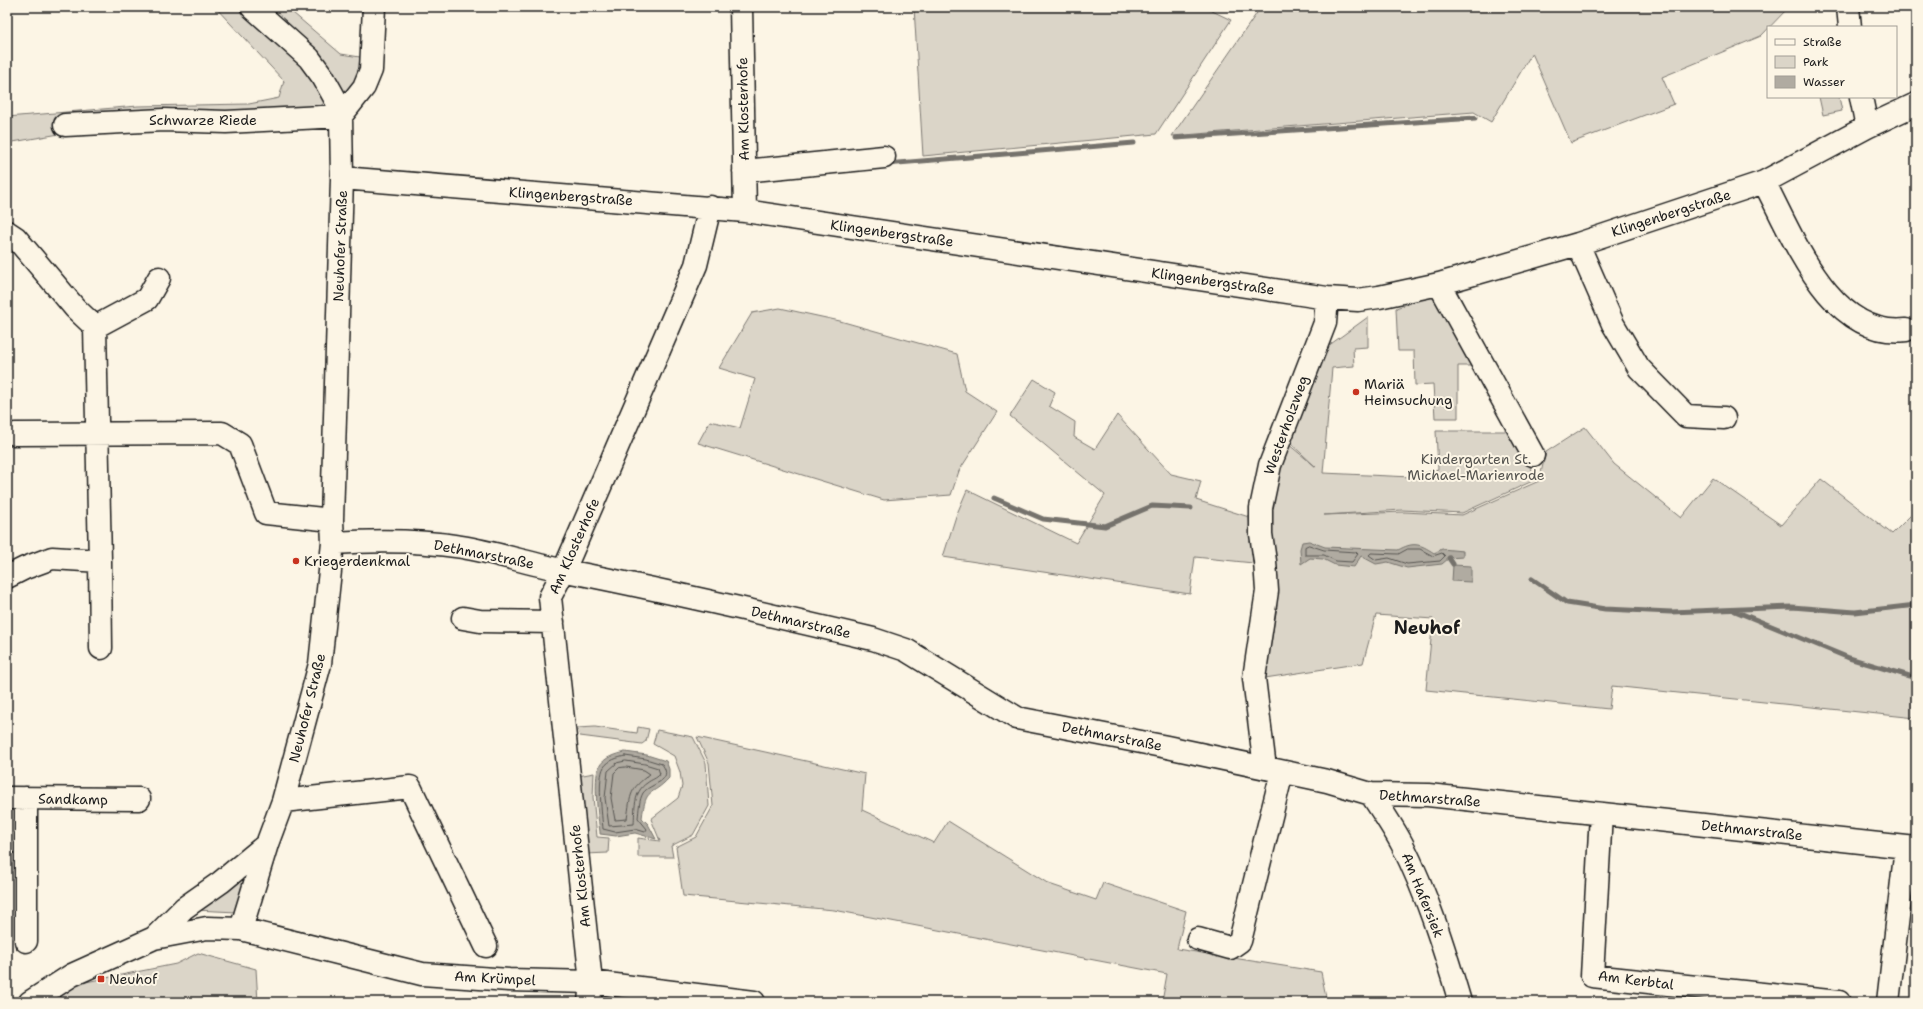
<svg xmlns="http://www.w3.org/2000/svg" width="1923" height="1009" font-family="'Shantell Sans',sans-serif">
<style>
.green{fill:#dbd5c8;stroke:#7c7872}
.water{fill:#b0aba1;stroke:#75726c}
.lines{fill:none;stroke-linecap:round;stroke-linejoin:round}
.shore{stroke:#575551;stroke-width:1}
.stream{stroke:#75726c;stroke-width:5}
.minor-casing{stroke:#1c1c1c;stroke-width:25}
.minor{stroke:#fcf5e5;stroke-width:22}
.poi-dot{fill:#c8321e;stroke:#fcf5e5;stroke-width:1.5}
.labels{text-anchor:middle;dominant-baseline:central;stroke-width:4;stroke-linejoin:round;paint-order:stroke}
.street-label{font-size:14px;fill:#1c1c1c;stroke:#fcf5e5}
.poi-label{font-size:14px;fill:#1c1c1c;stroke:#fcf5e5;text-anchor:start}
.park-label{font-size:14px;fill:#555450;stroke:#fcf5e5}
.district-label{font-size:18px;font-weight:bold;fill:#1c1c1c;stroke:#fcf5e5}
</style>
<rect width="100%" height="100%" fill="#fcf5e5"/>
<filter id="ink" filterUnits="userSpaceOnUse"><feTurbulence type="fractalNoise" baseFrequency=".025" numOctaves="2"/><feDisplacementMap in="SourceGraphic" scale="8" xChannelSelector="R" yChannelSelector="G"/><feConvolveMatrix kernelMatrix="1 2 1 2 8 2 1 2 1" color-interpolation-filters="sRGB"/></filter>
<g filter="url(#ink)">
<path class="green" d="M 215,7 L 240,7 L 305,65 L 326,100 L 322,105 L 304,110 L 71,132 L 7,143 L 7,117 L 138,106 L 249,104 L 279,98 L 284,81 Z
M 260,7 L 286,7 L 341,54 L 360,57 L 357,83 L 345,94 Z
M 914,7 L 1204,7 L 1231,20 L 1156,134 L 923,156 Z
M 1261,7 L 1788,7 L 1788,8 L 1761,36 L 1662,77 L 1674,104 L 1571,143 L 1532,53 L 1491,122 L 1474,112 L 1172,136 Z
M 1819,97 L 1839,97 L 1842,111 L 1823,115 Z
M 1455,287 L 1494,366 L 1458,366 L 1458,418 L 1435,418 L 1433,384 L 1415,385 L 1414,351 L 1398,351 L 1396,308 Z
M 780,308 L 840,321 L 957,354 L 965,391 L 997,412 L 959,471 L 951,495 L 884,500 L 698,443 L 710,421 L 740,428 L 755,379 L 719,368 L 752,313 Z
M 1368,317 L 1368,347 L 1353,348 L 1354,366 L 1332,368 L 1323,473 L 1412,477 L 1438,469 L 1436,431 L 1509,431 L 1537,479 L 1462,513 L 1402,510 L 1324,515 L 1404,512 L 1462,515 L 1539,481 L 1546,452 L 1585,427 L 1614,464 L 1681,518 L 1713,478 L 1781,525 L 1821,479 L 1892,534 L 1916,510 L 1916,718 L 1612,686 L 1609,709 L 1426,690 L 1433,619 L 1376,615 L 1363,663 L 1265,678 L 1277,606 L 1268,521 L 1277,470 L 1288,444 L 1316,467 L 1289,442 L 1328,346 Z
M 1034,379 L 1055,392 L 1049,406 L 1075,422 L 1074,437 L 1095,449 L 1117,415 L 1171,474 L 1201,481 L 1196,500 L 1249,517 L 1253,563 L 1195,557 L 1190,594 L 943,557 L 956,516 L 967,490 L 1076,543 L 1105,495 L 1010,416 Z
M 595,727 L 637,733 L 638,727 L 649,729 L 646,741 L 642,744 L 580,736 L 577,728 Z
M 657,730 L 693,737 L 706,763 L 709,806 L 693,835 L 671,846 L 673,857 L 638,857 L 638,838 L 660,841 L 651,819 L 678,798 L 682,786 L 680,772 L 674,756 L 653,744 Z
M 697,737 L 865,774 L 862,810 L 934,843 L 948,821 L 1049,884 L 1096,900 L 1103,883 L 1186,911 L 1177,949 L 1321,972 L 1327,1002 L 1162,1002 L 1167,974 L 834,910 L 683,896 L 676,847 L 696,837 L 713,806 L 709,763 Z
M 594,773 L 593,797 L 597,837 L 609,838 L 608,853 L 586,854 L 578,776 Z
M 247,872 L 237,912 L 195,910 Z
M 198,953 L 256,969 L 258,1002 L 40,1002 L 76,984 L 176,964 Z"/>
<path class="water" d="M 1309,541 L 1325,547 L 1398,550 C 1413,542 1419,543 1434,553 L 1442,549 L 1463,551 L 1463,557 L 1449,558 L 1442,564 L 1407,568 L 1388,562 L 1376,564 L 1361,556 L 1354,567 L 1335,565 L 1323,559 L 1310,558 L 1301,564 L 1300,549 L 1302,542 Z
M 1453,565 L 1471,566 L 1471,582 L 1452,581 Z
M 625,752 L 647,755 L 666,761 L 669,769 L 669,778 C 651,798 646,785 642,818 L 648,824 L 656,839 L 635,833 L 616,836 L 600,834 L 600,832 C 598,817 593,780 599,767 C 604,757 616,754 625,752 Z"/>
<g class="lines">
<path class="shore" d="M 1309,545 L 1324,550 L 1356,552 L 1358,554 L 1352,562 L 1336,561 L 1324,555 L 1305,555 L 1305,547 Z
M 1408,549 L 1420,549 L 1433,556 L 1442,553 L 1445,556 L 1440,561 L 1407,564 L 1389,558 L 1376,560 L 1369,555 L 1371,553 L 1398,554 Z
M 625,756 L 646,759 L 662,764 C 675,782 650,783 643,793 C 639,800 639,810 638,818 L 647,829 L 645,832 L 635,829 L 615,832 L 603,829 C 602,816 597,778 604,767 C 609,760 617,758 625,756 Z
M 626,761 L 645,764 L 658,768 L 660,774 C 656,779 652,779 647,783 C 633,792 635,810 634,824 L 609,826 L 605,798 L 608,771 L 617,763 Z
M 626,767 L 644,770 L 650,774 C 629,790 631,793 627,819 L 615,820 L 611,798 L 614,773 L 619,768 Z"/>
<path class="stream" d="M 1176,138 L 1475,118
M 886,164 L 1134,143
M 994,498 L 1043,519 L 1105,526 L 1152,506 L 1191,508
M 1449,558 L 1453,564
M 1532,579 L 1567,603 L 1605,609 L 1671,612 L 1792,607 L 1855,612 L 1916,605
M 1735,611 L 1849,658 L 1916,678"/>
<defs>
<path id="minor" d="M 741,7 L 745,211
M 1848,7 L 1850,27
M 1861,97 L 1867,127
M 65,125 L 163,120 L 226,122 L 341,116 L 364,87 L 371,70 L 374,7
M 744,171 L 884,157
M 342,178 L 745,211 L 1327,298 L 1358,300 L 1379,297 L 1439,284 L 1578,244 L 1764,182 L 1867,127 L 1916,104
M 1764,182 C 1793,236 1830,339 1906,330
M 7,232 L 16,238 L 75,308 L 95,327 L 100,561 L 52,558 L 25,568 L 7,577
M 1578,244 L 1613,324 L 1639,368 L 1686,416 L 1724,418
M 1439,284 L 1533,455
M 95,327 L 147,299 L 159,278
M 15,434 L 222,433 L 240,444 L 266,513 L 332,520
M 333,543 C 376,540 419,540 462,547 C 497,553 531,564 566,571 C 669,591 771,615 873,639 L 906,650 L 1017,718 L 1167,747 L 1327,781 L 1371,794 L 1428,795 L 1916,848
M 100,561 L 101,648
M 463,618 L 480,621 L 553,622
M 1265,768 L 1254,678 L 1267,591 L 1265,561 L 1261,534 L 1261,508 L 1270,465 L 1325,323 L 1327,298
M 1371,794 C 1382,811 1393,827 1402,844 C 1427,894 1444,948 1460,1002
M 7,798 L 139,799
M 283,801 L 410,787 L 486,946
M 1601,814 L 1592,976 L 1839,1002
M 241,929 L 267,844 L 283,801 L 320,664 L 333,543 L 332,520 L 342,178 L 341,116 L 337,102 L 323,77 L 309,58 L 252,7
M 154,938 L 184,908 L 221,882 L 267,844
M 1198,939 L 1230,948 L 1240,941 L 1282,772
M 26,941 L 26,798
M 30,1002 L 72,975 L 154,938 L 207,928 L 241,929 L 422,974 L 509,980 L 591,982 L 754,1002
M 589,1002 L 591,982 L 550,597 L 564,570 L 696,265 L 710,207
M 1888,1002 L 1906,847"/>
</defs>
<use href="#minor" class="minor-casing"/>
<use href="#minor" class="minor"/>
</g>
</g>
<g class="poi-dot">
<circle cx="1356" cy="392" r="4"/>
<circle cx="296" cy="561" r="4"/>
<rect x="97" y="975" width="8" height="8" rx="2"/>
</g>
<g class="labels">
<g class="street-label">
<text transform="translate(743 109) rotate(-91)">Am Klosterhofe</text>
<text x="203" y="120">Schwarze Riede</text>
<text transform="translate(571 196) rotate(4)">Klingenbergstraße</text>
<text transform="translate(1671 213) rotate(-18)">Klingenbergstraße</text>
<text transform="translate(892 233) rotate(8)">Klingenbergstraße</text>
<text transform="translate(340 246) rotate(-88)">Neuhofer Straße</text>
<text transform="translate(1213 281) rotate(8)">Klingenbergstraße</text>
<text transform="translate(1286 425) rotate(-70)">Westerholzweg</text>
<text transform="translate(574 546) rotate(-66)">Am Klosterhofe</text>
<text transform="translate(484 554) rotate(11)">Dethmarstraße</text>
<text transform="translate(801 622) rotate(13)">Dethmarstraße</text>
<text transform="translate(307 708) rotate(-76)">Neuhofer Straße</text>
<text transform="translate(1112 736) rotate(11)">Dethmarstraße</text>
<text transform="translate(1430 798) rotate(4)">Dethmarstraße</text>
<text transform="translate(73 799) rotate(1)">Sandkamp</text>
<text transform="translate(1752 830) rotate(6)">Dethmarstraße</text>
<text transform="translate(580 876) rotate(-96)">Am Klosterhofe</text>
<text transform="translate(1423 895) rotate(68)">Am Hafersiek</text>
<text transform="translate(495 978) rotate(3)">Am Krümpel</text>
<text transform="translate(1636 980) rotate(7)">Am Kerbtal</text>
</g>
<g class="poi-label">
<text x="1364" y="384">Mariä<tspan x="1364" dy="16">Heimsuchung</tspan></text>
<text x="304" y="561">Kriegerdenkmal</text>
<text x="109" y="979">Neuhof</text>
</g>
<g class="park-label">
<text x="1476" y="459">Kindergarten St.<tspan x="1476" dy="16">Michael-Marienrode</tspan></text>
</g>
<g class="district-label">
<text x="1427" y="628">Neuhof</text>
</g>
</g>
<rect width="1923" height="1009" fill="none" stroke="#fcf5e5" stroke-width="24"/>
<rect x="12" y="12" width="1899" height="985" fill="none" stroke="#1c1c1c" stroke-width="1.5" filter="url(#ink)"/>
<rect x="1767" y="26" width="130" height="72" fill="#fcf5e5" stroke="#a29e95"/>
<rect x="1775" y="39" width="20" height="6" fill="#fcf5e5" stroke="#a29e95"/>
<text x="1803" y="46" font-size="12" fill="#1c1c1c">Straße</text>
<rect x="1775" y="56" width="20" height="12" fill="#dbd5c8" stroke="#a29e95"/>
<text x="1803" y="66" font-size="12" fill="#1c1c1c">Park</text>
<rect x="1775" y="76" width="20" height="12" fill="#b0aba1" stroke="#a29e95"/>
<text x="1803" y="86" font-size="12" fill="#1c1c1c">Wasser</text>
</svg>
